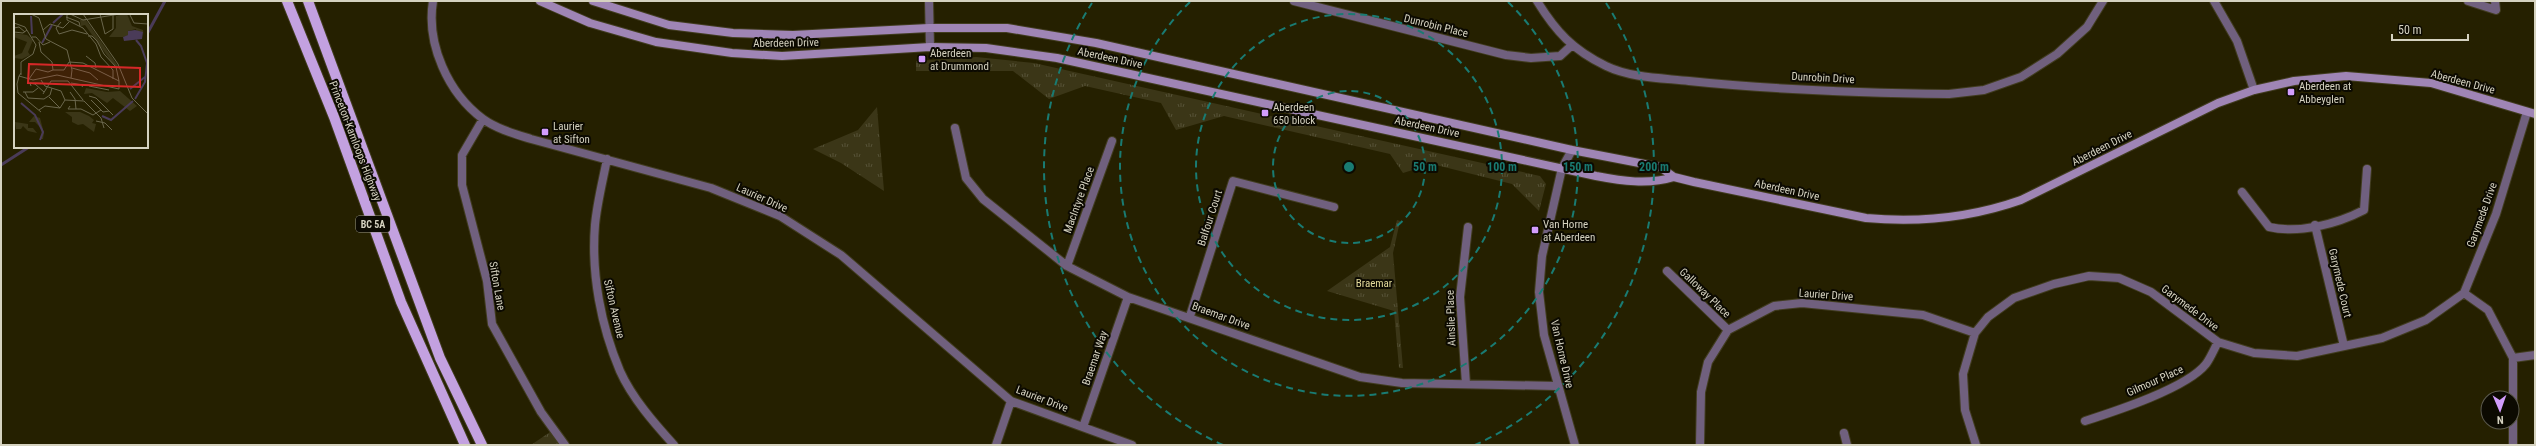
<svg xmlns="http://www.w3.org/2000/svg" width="2536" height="446" font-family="'Roboto Condensed',sans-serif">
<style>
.grass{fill:url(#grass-tufts)}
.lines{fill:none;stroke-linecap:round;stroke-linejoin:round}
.stream{stroke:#4a3b58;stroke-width:3}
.street-casing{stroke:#413c1f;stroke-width:10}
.secondary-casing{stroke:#413c1f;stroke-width:10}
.primary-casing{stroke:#413c1f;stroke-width:12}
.street{stroke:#70607e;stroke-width:8}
.secondary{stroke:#9f85b5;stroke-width:8}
.primary{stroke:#c3a1e0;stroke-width:10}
.ring{fill:none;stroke:#197b72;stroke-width:2;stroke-dasharray:7 5}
.poi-dot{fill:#d29dfd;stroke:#0c0a01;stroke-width:1.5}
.labels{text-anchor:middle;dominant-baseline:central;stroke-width:4;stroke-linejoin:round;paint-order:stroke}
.shield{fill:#0c0a01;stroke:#999687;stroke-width:1}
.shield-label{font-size:10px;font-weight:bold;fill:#d5d2c0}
.street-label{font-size:11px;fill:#d5d2c0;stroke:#0c0a01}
.poi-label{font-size:11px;fill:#d5d2c0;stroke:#0c0a01;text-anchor:start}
.park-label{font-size:11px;fill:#e2d99a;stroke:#0c0a01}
.inset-river{fill:none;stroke:#4a3b58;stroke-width:2}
.inset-road{fill:none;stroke:#6b674d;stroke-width:1}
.view{fill:#d62828;fill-opacity:0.15;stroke:#d62828;stroke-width:2}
.inset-edge{fill:none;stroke:#d5d2c0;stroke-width:2}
.centre{fill:#197b72;stroke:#0c0a01;stroke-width:2}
.ring-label{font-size:12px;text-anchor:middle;font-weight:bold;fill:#197b72;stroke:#0c0a01;stroke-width:4;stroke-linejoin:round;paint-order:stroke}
</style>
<defs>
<pattern id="grass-tufts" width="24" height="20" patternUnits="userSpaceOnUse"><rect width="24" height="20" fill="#3b3617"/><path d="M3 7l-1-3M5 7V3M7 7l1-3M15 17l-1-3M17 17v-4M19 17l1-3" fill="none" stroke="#565237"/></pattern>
</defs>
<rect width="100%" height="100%" fill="#252000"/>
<path class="grass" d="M 976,57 L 1034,63 L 1540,176 L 1546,184 L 1539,211 L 1512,184 L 1432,164 L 1403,173 L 1390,154 L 1224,116 L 1176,130 L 1161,103 L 1085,86 L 1049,99 L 1013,71 L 916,71 L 916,61 Z
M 877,107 L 884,191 L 841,163 L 813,149 L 858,130 Z
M 1397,220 L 1400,221 L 1393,253 L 1403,368 L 1399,368 L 1394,311 L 1327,291 L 1390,247 Z
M 550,432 L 562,445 L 531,445 Z"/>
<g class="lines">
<path class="stream" d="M 147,34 L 165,1
M 1,165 L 29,147"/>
<defs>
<path id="street" d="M 433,1 C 426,44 448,93 483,119 C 497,129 515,134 531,139 L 711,188 L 780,216 L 841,255 L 1011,401 L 1132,445
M 929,1 L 930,47
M 1294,1 L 1506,55 L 1531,58 L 1560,56 L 1571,46
M 1537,1 C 1556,32 1573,50 1606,66 C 1631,78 1662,78 1689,81 C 1775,90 1863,93 1949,94 L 1984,90 L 2021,77 L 2057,54 L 2087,27 L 2103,1
M 2214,1 L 2237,41 L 2254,90
M 2468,1 L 2496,10 L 2495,1
M 483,119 L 462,155 L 462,185 L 487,281 L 492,324 L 541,412 L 565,445
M 955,128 L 966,178 L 983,199 L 1067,266 L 1128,297 L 1360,377 L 1402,383 L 1557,386
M 1572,150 L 1562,168 L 1542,256 L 1539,292 L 1544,335 L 1575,445
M 607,159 C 603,180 597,203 595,225 C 591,274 601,326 620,371 C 632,398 655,424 674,445
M 2242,192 L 2269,227 C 2299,234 2337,224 2364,210 L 2367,169
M 2315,225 L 2344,346
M 1067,266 L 1112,141
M 1667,271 L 1728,330
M 2464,293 L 2488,310 L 2513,358 L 2513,445
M 1190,316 L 1233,181 L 1334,207
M 2513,358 L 2535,355
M 1466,384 L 1460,297 L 1468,227
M 2085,421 C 2116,411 2187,388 2206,364 C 2211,357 2214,349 2218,342
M 1083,427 L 1128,297
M 1844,433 L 1847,445
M 996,445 L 1011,401
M 1700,445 L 1701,392 L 1708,362 L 1728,330 L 1774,306 L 1802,303 L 1923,315 L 1975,333
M 1976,445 L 1965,410 L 1963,374 L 1975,333 L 1988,317 L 2014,298 L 2054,284 L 2089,276 L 2119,278 L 2151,292 L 2218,342 L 2254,353 L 2297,356 L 2382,338 L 2426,320 L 2464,293 L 2496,214 L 2527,112"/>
<path id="secondary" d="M 540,1 L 590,23 L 656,42 L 732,53 L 782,56 L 930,47 L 986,48 L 1057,58 L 1596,176 C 1622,181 1648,185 1674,177
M 593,1 L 669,25 L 733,33 L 793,35 L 929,28 L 1007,28 L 1096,43 L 1572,150 L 1660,167 L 1674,177 L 1694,182 L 1866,218 C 1920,223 1970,218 2021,200 L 2218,103 L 2254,90 L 2294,81 L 2346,76 L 2431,83 L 2535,114"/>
<path id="primary" d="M 287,1 L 334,117 L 401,302 L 465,445
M 308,1 L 440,358 L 482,445"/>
</defs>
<use href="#street" class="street-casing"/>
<use href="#secondary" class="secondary-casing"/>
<use href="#primary" class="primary-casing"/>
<use href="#street" class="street"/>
<use href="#secondary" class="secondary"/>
<use href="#primary" class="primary"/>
</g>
<g class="ring">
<circle cx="1349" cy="167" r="76"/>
<circle cx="1349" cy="167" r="153"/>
<path d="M1508 2A229 229 0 1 1 1190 2"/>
<path d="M1223 445A305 305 0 0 1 1092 3M1606 3A305 305 0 0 1 1475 445"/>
</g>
<g class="poi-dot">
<rect x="918" y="55" width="8" height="8" rx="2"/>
<rect x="2287" y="88" width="8" height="8" rx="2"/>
<rect x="1261" y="109" width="8" height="8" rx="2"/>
<rect x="541" y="128" width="8" height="8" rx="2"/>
<rect x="1531" y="226" width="8" height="8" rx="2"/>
</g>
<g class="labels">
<rect class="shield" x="356" y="216" width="34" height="16" rx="3"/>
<g class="shield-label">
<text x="373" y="224">BC 5A</text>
</g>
<g class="street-label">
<text transform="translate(1436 26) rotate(14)">Dunrobin Place</text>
<text transform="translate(786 43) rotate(-1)">Aberdeen Drive</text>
<text transform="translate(1110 58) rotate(12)">Aberdeen Drive</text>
<text transform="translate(1823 78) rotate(3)">Dunrobin Drive</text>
<text transform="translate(2463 82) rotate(15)">Aberdeen Drive</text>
<text transform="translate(1427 127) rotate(12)">Aberdeen Drive</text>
<text transform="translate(355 141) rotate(69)">Princeton-Kamloops Highway</text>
<text transform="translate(2102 148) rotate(-27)">Aberdeen Drive</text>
<text transform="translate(1787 190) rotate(12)">Aberdeen Drive</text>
<text transform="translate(762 198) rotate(24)">Laurier Drive</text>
<text transform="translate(1079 200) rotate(-70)">MacIntyre Place</text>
<text transform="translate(2482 215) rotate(-70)">Garymede Drive</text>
<text transform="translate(1210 218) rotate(-72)">Balfour Court</text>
<text transform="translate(2340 283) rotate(77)">Garymede Court</text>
<text transform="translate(497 286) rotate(80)">Sifton Lane</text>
<text transform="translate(1705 293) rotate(44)">Galloway Place</text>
<text transform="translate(1826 295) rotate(4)">Laurier Drive</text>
<text transform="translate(2190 308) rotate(37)">Garymede Drive</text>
<text transform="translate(614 309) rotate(77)">Sifton Avenue</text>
<text transform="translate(1221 316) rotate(20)">Braemar Drive</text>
<text transform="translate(1451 318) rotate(-92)">Ainslie Place</text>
<text transform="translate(1562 354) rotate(77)">Van Horne Drive</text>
<text transform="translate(1095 358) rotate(-71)">Braemar Way</text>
<text transform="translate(2155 381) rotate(-24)">Gilmour Place</text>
<text transform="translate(1042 399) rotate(21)">Laurier Drive</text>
</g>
<g class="poi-label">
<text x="930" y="53">Aberdeen<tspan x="930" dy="13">at Drummond</tspan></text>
<text x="2299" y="86">Aberdeen at<tspan x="2299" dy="13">Abbeyglen</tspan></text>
<text x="1273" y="107">Aberdeen<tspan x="1273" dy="13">650 block</tspan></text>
<text x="553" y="126">Laurier<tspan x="553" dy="13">at Sifton</tspan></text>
<text x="1543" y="224">Van Horne<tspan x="1543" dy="13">at Aberdeen</tspan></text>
</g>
<g class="park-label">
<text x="1374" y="283">Braemar</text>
</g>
</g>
<g transform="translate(14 14)">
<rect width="134" height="134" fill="#252000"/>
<path d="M 109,0 L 113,0 L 118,12 L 129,16 L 130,23 L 129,18 L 123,20 L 122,15 L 114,17 L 115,21 L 109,23 L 95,23 L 102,14 L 102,2 ZM 66,6 L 72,6 L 104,52 L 102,54 L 71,11 L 67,12 ZM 0,19 L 13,21 L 19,26 L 14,38 L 16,41 L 8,45 L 0,44 L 0,42 L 8,39 L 13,28 L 0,23 ZM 72,74 L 93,78 L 106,77 L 123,92 L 116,97 L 99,84 L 93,89 L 78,79 L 70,80 ZM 20,102 L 26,104 L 30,119 L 29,125 L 26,125 L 28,121 L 27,114 L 21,108 L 15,108 Z" fill="#3b3617"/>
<path d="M 51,98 L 66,98 L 75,102 L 80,106 L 78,109 L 82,110 L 80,118 L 69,110 L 64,111 L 58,108 L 58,103 ZM 1,108 L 14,110 L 14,114 L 19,114 L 23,119 L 14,117 L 9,112 L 7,115 L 2,115 Z" fill="#3b3617"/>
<path d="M 121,16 L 129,18 L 128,25 L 110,27 L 109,23 L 114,21 L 114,17 Z" fill="#4a3b58"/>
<path class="inset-river" d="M 17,2 L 18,20M 39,9 L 49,0M 28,29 L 38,11M 116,75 L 131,63M 121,85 L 131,68 L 133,49 L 127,32 L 122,26M 7,89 L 21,101 L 29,118 L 26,126M 88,102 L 97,106 L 119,87"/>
<path class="inset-road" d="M 17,0 L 25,4 L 32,25 L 53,36 L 58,56 L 57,64M 53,0 L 53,6 L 69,14 L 82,30 L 87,43 L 99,56 L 99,65M 56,0 L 69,6 L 106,0M 69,0 L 104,50 L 118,84 L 134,100M 86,0 L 91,20 L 99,15 L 99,0M 116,1 L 120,9 L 134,10M 52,3 L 65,8 L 66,12M 47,8 L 42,14 L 45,20 L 58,16 L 73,20M 0,9 L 11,13 L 22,31 L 19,40 L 7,48 L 7,61M 0,14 L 5,13 L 11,18M 29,16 L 36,10 L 49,14 L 55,8M 0,18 L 9,19 L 13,16M 74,22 L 78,22 L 83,27 L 90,40 L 102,53 L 105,67M 18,23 L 22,23 L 29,31 L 36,28M 25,28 L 27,38 L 38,48 L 39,56M 72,42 L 81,49 L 82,54M 58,54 L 76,59 L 84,66M 39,56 L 50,56 L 55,48 L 69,49 L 105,67 L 105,75M 7,59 L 5,62 L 19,66 L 43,61 L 105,75M 5,62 L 3,70 L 4,79 L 27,98M 15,65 L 22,55 L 34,58 L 39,56M 57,69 L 69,71 L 68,73M 17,72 L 16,69 L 21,70 L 30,78M 75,72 L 95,76M 9,78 L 19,78 L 24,74M 11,78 L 14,84 L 30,85 L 36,81 L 38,74M 56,78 L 61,85 L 62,95M 29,80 L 37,67 L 54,67 L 69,86M 75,82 L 82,84 L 99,101M 35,83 L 46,94M 51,86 L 70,87 L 87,104 L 90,114M 77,86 L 89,98 L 95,97M 56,92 L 54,95 L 67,95 L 79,101 L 87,96M 25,96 L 31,92 L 46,94 L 51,86 L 47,77 L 31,72 L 27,66M 82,107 L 91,109 L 98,116"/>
<path class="view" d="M 15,50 L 126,54 L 126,73 L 14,69 Z"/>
<rect width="134" height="134" class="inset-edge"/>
</g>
<circle cx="1349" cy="167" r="6" class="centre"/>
<g class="ring-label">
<text x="1425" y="171">50 m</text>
<text x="1502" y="171">100 m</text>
<text x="1578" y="171">150 m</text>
<text x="1654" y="171">200 m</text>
</g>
<rect width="2536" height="446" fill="none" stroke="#d5d2c0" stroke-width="4"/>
<g transform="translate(2500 410) rotate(178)"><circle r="19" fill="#0c0a01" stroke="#5c5a4d"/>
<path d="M0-3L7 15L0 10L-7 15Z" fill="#d29dfd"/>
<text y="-6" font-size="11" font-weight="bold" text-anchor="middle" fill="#d5d2c0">N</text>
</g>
<path d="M2392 34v6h76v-6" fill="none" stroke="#d5d2c0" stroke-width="2"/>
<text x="2398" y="34" font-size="12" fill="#d5d2c0" stroke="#0c0a01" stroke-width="3" paint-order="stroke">50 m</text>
</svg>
